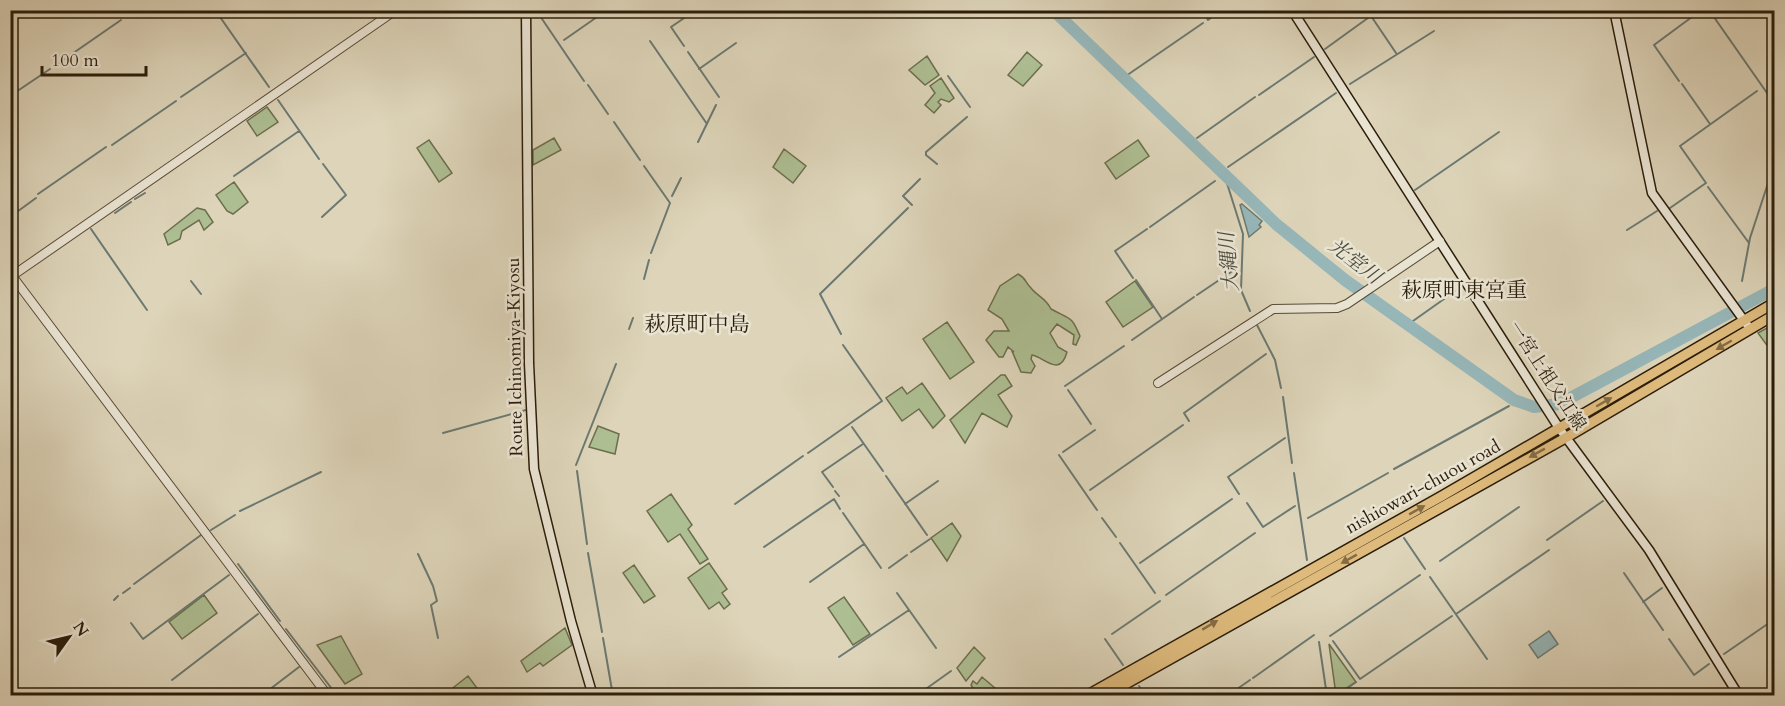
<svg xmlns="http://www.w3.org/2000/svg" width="1785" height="706" font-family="Cardo,'Noto Serif JP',serif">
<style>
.green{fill:#adbe92;stroke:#6c6e4e;stroke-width:1.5}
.water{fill:#96b6b8;stroke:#6b7972;stroke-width:1.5}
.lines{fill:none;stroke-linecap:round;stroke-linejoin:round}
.stream{stroke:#6b7972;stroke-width:2}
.river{stroke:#96b6b8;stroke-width:12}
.tertiary-casing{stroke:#584b36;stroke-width:10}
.secondary-casing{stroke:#2b1d0a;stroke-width:11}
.primary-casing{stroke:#2b1d0a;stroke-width:12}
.tertiary{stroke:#e9e3d2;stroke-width:8}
.secondary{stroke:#e9e3d2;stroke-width:8}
.primary{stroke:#deba7c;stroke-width:9}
.oneway{fill:#846c43}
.labels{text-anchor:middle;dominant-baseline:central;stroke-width:5;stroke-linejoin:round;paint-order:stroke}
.street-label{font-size:18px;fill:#2b1d0a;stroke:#e9e3d2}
.water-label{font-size:20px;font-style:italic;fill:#4b4b3e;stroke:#e9e3d2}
.quarter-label{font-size:21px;fill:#2b1d0a;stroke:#e9e3d2}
</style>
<rect width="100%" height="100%" fill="#ddd4b9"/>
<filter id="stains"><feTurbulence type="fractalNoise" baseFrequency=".00333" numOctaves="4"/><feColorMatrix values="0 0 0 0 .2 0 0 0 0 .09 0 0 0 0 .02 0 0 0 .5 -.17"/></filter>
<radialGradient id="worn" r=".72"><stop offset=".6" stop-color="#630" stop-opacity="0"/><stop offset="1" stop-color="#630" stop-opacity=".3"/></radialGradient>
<path class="green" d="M 1027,52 L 1042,65 L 1023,86 L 1008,75 Z
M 927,56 L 939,75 L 925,85 L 909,70 Z
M 941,78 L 954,98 L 949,102 L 941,99 L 938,102 L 941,105 L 934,113 L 925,105 L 935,93 L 930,86 Z
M 267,107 L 278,122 L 257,136 L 247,121 Z
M 554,138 L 561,150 L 533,165 L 533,150 Z
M 429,140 L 452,173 L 439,182 L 417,148 Z
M 1138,140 L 1149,156 L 1116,179 L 1105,163 Z
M 784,149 L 806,166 L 793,183 L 773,167 Z
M 234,182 L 248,202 L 233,214 L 227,211 L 216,195 Z
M 197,208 L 205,210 L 213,222 L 204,230 L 199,220 L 182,231 L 180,239 L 168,245 L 164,234 Z
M 1018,274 C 1026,278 1025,282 1031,288 C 1037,296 1046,298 1051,309 C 1071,320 1071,315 1080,336 L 1076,345 L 1073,344 L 1074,335 L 1057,324 L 1050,333 L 1058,347 L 1067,352 C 1060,378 1044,357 1032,355 L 1031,359 L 1035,366 L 1031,373 L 1021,372 L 1012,351 L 1014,352 L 1008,347 L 1003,357 L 999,357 L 986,340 L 994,331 L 1009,331 L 1002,319 L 988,310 L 1000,286 Z
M 1135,281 L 1153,307 L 1123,327 L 1106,302 Z
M 947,322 L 974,362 L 950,379 L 923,339 Z
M 1774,324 L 1774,355 L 1758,333 Z
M 1001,375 L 1005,375 L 1012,386 L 998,395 L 1012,416 L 1007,427 L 982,413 L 965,443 L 950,420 Z
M 922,383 L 945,416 L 933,428 L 919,409 L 902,421 L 886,398 L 902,387 L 907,394 Z
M 598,426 L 619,434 L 615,454 L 589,447 Z
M 671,494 L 692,525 L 688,529 L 708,559 L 700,564 L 680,534 L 668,542 L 647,511 Z
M 952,523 L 961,536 L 947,561 L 931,538 Z
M 709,563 L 727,589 L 722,593 L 730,604 L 724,609 L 719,602 L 709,609 L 688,578 Z
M 634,565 L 655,596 L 644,603 L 623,573 Z
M 204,595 L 217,613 L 182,639 L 169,622 Z
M 844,597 L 870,634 L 853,645 L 828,608 Z
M 565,628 L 572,645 L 543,666 L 540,663 L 527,672 L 521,661 Z
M 341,636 L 362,674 L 345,684 L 317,645 Z
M 1329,644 L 1356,682 L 1336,695 Z
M 974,647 L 985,658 L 966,681 L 957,668 Z
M 468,676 L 477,688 L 467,695 L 444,695 Z
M 982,677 L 1002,694 L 1003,694 L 977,695 L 971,685 L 973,681 L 977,684 Z"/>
<path class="water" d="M 1242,204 L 1262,221 L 1259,225 L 1261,227 L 1249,237 L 1240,205 Z
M 1549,631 L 1558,644 L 1538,658 L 1529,645 Z"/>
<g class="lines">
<path class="stream" d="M 216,10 L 217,11
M 536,10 L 584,81
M 1202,10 L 1208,20 L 1221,10
M 1367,10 L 1396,53
M 1709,10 L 1774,103
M 125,17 L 135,10
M 220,17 L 269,87
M 564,40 L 607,10
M 650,41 L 707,124
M 684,46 L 671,27 L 696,10
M 1325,49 L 1379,10
M 688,52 L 719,97
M 56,65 L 121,20
M 699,69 L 736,43
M 948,76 L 970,107
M 1123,78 L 1203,23
M 1679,81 L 1654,45 L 1700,11
M 1350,84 L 1434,31
M 1682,84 L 1710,124
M 588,85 L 608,114
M 1259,95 L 1314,57
M 10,96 L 50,69
M 181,97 L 246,53
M 278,100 L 319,159
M 614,122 L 640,160
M 1197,138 L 1255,97
M 698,142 L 716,105
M 112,145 L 176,101
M 937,164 L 926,155 L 926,152 L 967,117
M 644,166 L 670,203 L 651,253
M 1228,167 L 1336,93
M 234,176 L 299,131
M 1225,177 L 1243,234 L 1241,290 L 1250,311
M 1708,187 L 1749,243
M 1415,190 L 1499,132
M 38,194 L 106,147
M 672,196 L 681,178
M 135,199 L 145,193
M 912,205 L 903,196 L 920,179
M 1670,208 L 1706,183 L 1680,146 L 1757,91
M 115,213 L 131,202
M 10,217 L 36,198
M 322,217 L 346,195 L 323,164
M 1150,227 L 1215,181
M 91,229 L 147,310
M 1627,230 L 1657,211
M 1133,278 L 1115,251 L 1147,229
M 644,279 L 649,260
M 1136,280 L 1162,319
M 191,281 L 201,294
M 1742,281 L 1750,238 L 1774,165
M 1197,295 L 1234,270
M 1413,321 L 1461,287
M 1257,325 L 1275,360 L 1281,388
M 629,329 L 633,318
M 841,334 L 820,294 L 908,208
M 1132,340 L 1194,297
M 1065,386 L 1124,346
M 1068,390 L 1091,424
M 1283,397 L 1292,463
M 1189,421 L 1184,413 L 1266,354
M 852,427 L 883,471
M 443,433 L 526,410
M 1063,452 L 1095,430
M 808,453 L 882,401 L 843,345
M 1059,455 L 1097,510
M 576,465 L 616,364
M 1394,469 L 1509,406
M 577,471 L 587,544
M 1294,473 L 1307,560
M 886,476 L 927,535
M 833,487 L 822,472 L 863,444
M 1090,490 L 1183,425
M 835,491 L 839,496
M 1239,494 L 1228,477 L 1285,438
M 1247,503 L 1263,527 L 1295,506
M 735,504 L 803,456
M 905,504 L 938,481
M 240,511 L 321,472
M 843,513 L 881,568
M 1102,518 L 1116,537
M 1308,518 L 1388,473
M 211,530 L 235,515
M 1404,538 L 1425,569
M 1547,540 L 1603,501
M 1120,543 L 1155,593
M 764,547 L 834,499 L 840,509
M 911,552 L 930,539
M 588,553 L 602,632
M 418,554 L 433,586 L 437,601 L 431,605 L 438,638
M 1440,561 L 1519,507
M 1140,563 L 1232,499
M 238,564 L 280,621
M 889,568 L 907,555
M 1624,573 L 1663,630
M 1430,577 L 1487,659
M 810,582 L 864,544
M 134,584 L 201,535
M 123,593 L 130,588
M 897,593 L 936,648
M 1166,595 L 1255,533
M 114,600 L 118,596
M 1643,602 L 1662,588
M 1456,614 L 1549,550
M 131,623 L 143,639 L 229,575
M 286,629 L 332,689
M 1112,634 L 1160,601
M 1330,636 L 1420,575
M 603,638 L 613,696
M 1105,639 L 1123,665
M 1669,639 L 1694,675 L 1709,664
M 1333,641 L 1360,679 L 1452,616
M 1319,642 L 1327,696
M 1724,654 L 1769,623
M 839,657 L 909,610
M 1253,678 L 1314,635
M 172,680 L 258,614
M 1139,686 L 1146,696
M 1338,695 L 1356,682
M 261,696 L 299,667
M 916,696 L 951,671
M 1227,696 L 1250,680
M 1320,696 L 1322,694"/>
<path class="river" d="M 1053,10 L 1276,224 L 1345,280 L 1514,400 L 1534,407 L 1559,404 L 1774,289"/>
<defs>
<path id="tertiary" d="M 10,273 L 328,696
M 12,276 L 396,10
M 1158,383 L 1273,309 L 1337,308 L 1347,304 L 1440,241"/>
<path id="secondary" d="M 526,10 L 529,363 L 534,469 L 571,621 L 593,696
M 1292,10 L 1559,428 L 1649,550 L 1739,696
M 1614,10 L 1652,193 L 1748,326"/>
<path id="primary" d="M 1086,696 L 1442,496 L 1774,303
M 1104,696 L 1567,437 L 1774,315"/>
</defs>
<use href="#tertiary" class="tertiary-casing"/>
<use href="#secondary" class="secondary-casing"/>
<use href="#primary" class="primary-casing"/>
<use href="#tertiary" class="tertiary"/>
<use href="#secondary" class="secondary"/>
<use href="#primary" class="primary"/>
</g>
<defs><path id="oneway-solid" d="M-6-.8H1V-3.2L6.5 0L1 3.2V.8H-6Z" transform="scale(1.5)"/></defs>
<g class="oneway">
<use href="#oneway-solid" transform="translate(1724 345) rotate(150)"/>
<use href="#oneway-solid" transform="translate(1604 402) rotate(-30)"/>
<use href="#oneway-solid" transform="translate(1537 453) rotate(151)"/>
<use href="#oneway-solid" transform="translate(1417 510) rotate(-29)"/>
<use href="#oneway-solid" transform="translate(1349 559) rotate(151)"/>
<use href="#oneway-solid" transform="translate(1210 625) rotate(-31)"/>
</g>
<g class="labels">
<g class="street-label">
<text transform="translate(515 357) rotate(-91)">Route Ichinomiya-Kiyosu</text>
<text transform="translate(1547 376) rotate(57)">一宮上祖父江線</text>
<text transform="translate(1423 487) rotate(-29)">nishiowari-chuou road</text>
</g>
<g class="water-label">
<text transform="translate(1355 261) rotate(38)">光堂川</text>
<text transform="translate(1229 262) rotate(-95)">大縄川</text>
</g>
<g class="quarter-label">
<text x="1464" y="290">萩原町東宮重</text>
<text x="697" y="324">萩原町中島</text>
</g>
</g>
<rect width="1785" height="706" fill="none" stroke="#ddd4b9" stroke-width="36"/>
<rect x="12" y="12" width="1761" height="682" fill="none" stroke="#2b1d0a" stroke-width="3"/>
<rect x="18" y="18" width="1749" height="670" fill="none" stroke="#2b1d0a" stroke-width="1.5"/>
<g transform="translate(69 637) rotate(56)" stroke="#e9e3d2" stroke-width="4.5" paint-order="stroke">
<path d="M0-4.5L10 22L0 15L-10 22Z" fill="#2b1d0a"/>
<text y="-9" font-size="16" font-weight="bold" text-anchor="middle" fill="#2b1d0a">N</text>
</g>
<path d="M42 66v9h104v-9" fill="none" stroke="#2b1d0a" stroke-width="3"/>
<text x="51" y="66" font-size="18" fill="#2b1d0a" stroke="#e9e3d2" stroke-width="4.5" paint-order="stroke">100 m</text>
<rect width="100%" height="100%" filter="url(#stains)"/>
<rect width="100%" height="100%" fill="url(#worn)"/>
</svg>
